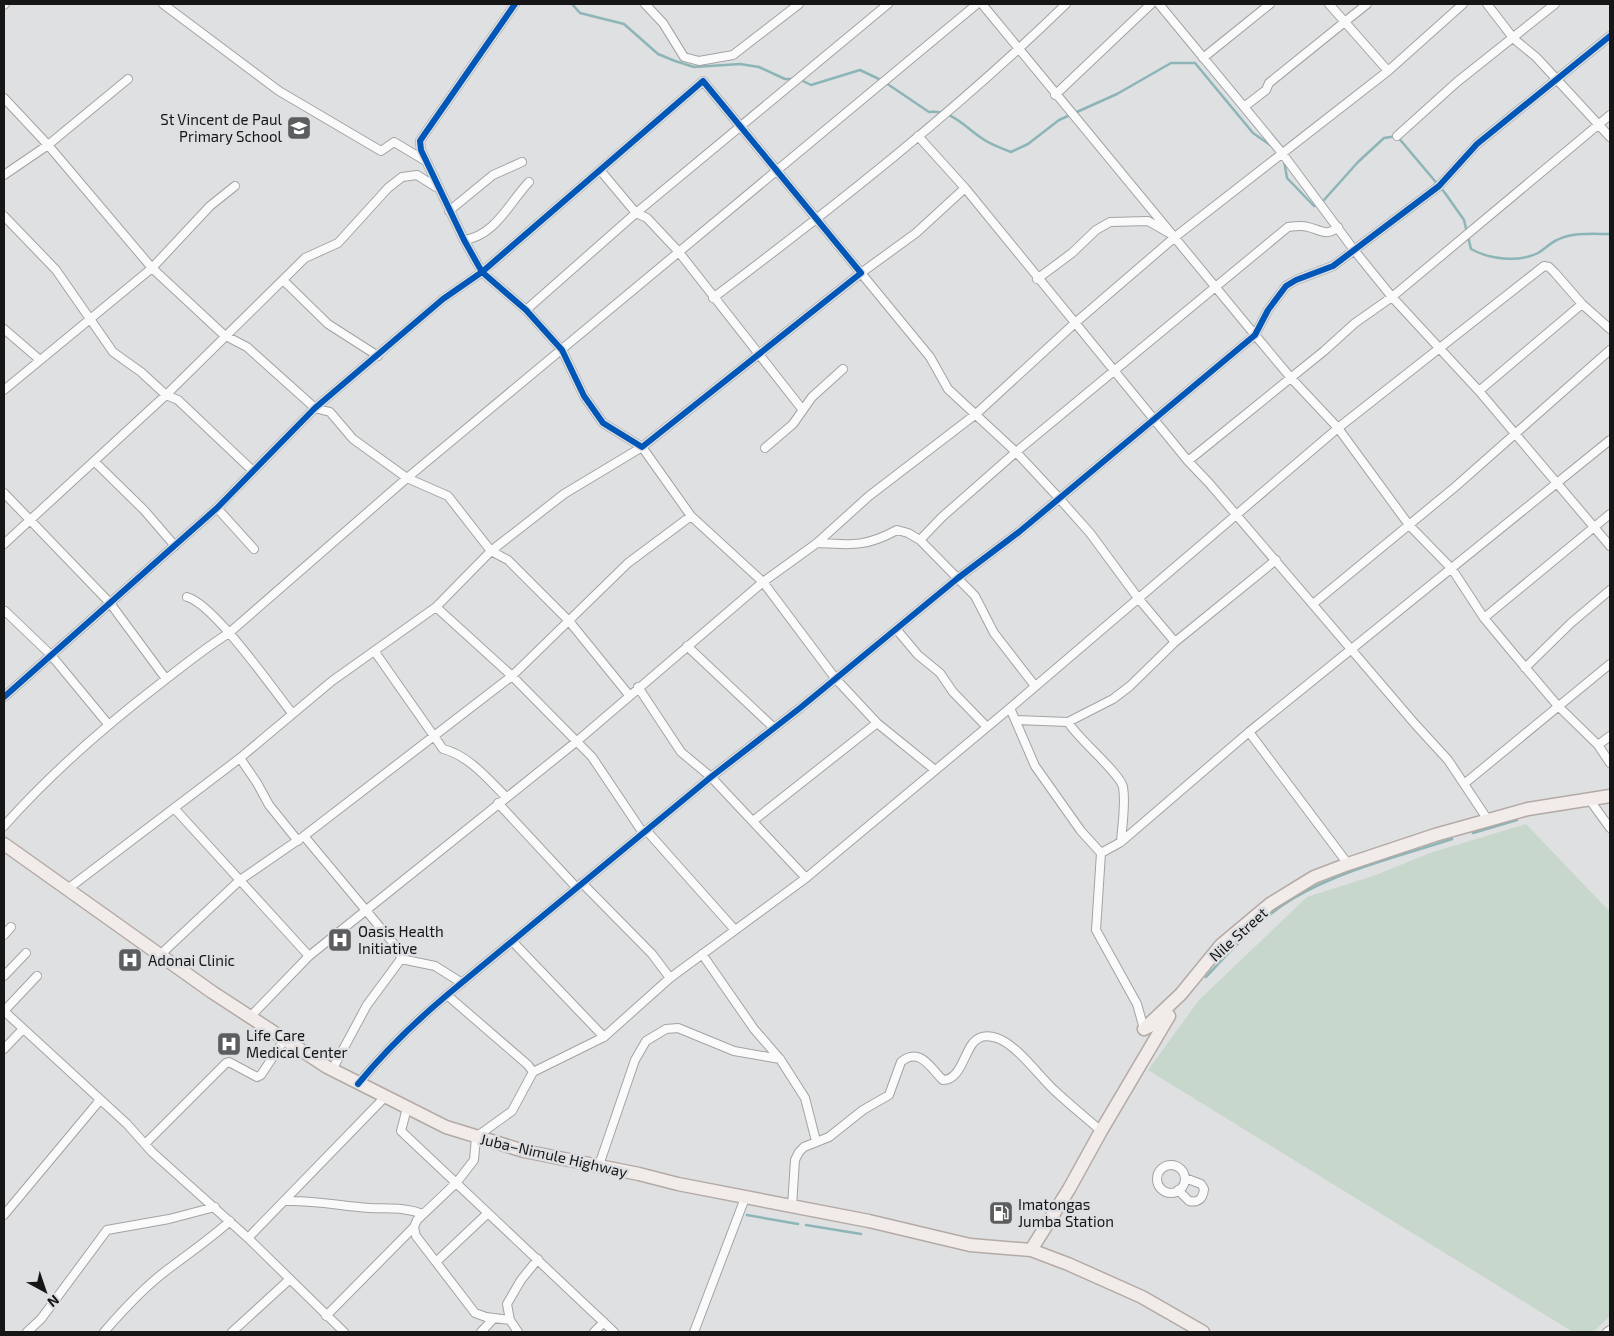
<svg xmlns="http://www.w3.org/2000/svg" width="1614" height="1336" font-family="'Exo 2',sans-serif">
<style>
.green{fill:#c7d7cc}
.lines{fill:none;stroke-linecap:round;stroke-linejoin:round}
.stream{stroke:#8db5b7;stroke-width:2.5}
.street-casing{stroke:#a2a3a4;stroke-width:10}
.primary-casing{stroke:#b4aaa5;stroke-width:15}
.street{stroke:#fafafa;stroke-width:8}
.primary{stroke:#f1ebe9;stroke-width:12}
.cycleway-casing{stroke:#dedfe2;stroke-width:9}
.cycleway{stroke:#0057b8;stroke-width:6}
.labels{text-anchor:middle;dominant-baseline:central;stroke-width:5;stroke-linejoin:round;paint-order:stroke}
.poi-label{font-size:15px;fill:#161617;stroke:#dedfe2;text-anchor:start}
.street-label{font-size:15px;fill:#161617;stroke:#dedfe2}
</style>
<rect width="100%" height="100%" fill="#dfe0e1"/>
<path class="green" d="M 1526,824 L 1610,912 L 1610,1316 L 1593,1332 L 1573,1332 L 1148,1070 L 1199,1000 L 1307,897 L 1376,875 L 1430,853 Z"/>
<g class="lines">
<path class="stream" d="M 572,4 L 580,13 L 624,24 L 658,54 L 675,61 L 694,67 L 740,64 L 759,67 L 785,79 L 793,79
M 801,80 L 811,85 L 860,70 L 881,80
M 886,83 L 929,112 C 951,109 966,128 983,139 C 991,145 1002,148 1011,152 L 1028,144 L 1059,120 L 1117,94 L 1171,63 L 1195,63 L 1253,133 L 1273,147
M 1284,160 L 1287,178 L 1314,206 L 1317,205
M 1324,200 L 1358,162 L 1384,138 L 1397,136 L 1445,193 L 1464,220 L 1471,249 C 1489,259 1518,263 1538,253 C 1545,249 1550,243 1557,240 C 1573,232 1593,234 1610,234
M 1473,833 L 1517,820
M 1206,977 C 1232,949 1260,918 1294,898 C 1341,870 1400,856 1452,839
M 747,1215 L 798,1224
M 806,1225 L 861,1234"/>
<defs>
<path id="street" d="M 163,4 L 279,91 L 381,151 L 394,142 L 424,160
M 645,4 L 663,23 L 684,57 L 699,61 L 733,55 L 799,4
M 982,4 L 1255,335 L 1291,378 L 1338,428 L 1409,525 L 1452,569 L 1484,618 L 1513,653 L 1558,706 L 1598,745 L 1610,763
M 1159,4 L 1282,153 L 1354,250 L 1392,297 L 1479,391 L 1610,546
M 1487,4 L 1514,39 L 1536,57 L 1610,137
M 4,5 L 5,4
M 1203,58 L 1270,4
M 1388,71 L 1463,4
M 1055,95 L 1151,4
M 4,98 L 48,145 L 152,268 L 224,335 L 247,347 L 315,408 L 330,412 L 353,439 L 407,478 L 448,496 L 491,551 L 508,560 L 569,621 L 629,695
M 1244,107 L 1266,90 L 1269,83 L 1367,4
M 918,136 L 965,188 L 1188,461 L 1209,483 L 1415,724 L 1448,760 L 1488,820
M 1397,136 L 1457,82 L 1555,4
M 600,170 L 636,213 L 647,218 L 678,251 L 802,409
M 4,175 L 48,145 L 128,79
M 965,188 L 916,233 L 861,273 L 930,357 L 948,389 L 1016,452 L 1058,497 L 1090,533 L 1138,598 L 1175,642
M 449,211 L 493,175 L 522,162
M 4,216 L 56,270 L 113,352 L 141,372 L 166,395 L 178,400 L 253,471
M 464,240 C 495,236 509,203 529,182
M 1037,279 L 1072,253 L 1096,230 L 1110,222 L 1148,221 L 1169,233
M 284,281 L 328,324 L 378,356
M 713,298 C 835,206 956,111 1066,4
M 526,310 L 636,213 L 888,4
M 4,329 L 40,360
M 4,390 L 152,268 L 210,206 L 235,186
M 1479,391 L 1582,304
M 765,448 L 793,424 L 812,397 L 843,369
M 1188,461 L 1324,351 L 1355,323 L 1392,297 L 1610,115
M 95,462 L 144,510 L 175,546
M 4,493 L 110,603 L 166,679
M 217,508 L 254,549
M 920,540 L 942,517 L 1016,452 L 1288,227 C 1295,226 1302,225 1308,227 C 1321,230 1326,237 1338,227
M 817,543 C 851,545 866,547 897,530 L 908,533 L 920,540 L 975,596 L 994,633 L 1035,686
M 4,544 L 166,395 L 305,258 L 338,243 L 388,188 L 402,177 L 417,175 L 436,187
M 187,597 C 214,604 272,688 292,713
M 1313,604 L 1455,487 L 1610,350
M 436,607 L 512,676 L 592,757 L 643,833
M 5,611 L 51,655 L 108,724
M 1484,618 L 1610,514
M 897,630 L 918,655 L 940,673 L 953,692 L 985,725
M 687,646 L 774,728
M 375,652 L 443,749 C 468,755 488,779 506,797
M 1525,668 L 1571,623 L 1610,590
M 638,687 L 681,752 L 711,777 L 806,878
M 4,697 L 217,508 L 315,408 L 443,299 L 482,272 L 703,81 L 861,273 L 642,447 L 603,423 L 584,396 L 562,350 L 526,310 L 482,272 L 464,240 L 421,150 L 420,141 L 424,135 L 515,4
M 1010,708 L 1338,428 L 1544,266 L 1549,267 L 1555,273 L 1582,304 L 1610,329
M 1016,720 L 1068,722 L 1113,699 L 1130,686 L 1175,642 L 1276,560
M 1068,722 C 1078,739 1120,773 1123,787 C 1126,804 1122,825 1121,842
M 1249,732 L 1348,864
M 1598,745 L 1610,736
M 240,758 L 257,783 L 269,805 L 298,841
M 1464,784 L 1610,664
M 1589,799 L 1610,828
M 498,803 L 576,887
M 174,808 L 309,956
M 753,821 L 877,723
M 4,826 C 51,773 105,726 161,683 C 183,666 205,648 229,633 L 407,478 L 977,4
M 646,830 L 735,930
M 304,836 L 399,950 L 401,959 L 367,1005 L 332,1070
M 582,883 L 652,954 L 670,978
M 69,888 L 240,758 L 332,681 L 436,607 L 491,551 L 564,494 L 642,447 L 691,516 L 763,582 L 835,678 L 877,723 L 935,770
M 4,935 L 11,927
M 513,942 L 604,1037
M 702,954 L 754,1029 L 780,1059 L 805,1098 L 816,1141
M 160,955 L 240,880 L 304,836 L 512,676 L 628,563 L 691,516
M 401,959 L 435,966 L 462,983
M 4,976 L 26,953
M 447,995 L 528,1065 L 533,1072
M 4,1011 L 127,1124 L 152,1152 L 248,1238 L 344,1332
M 4,1011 L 37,976
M 250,1017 L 309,956 L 576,742 L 763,582 L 817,543 L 869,496 L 976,414 L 1075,323 L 1175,237 L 1388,71 L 1329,4
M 1144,1029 L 1137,1004 L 1096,930 L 1101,853 L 1121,842 L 1249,732 L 1610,440
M 4,1049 L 23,1029
M 358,1084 C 385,1051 415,1022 447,995 L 711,777 L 800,708 L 958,578 L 1019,532 L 1255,335 L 1268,310 L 1286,286 L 1296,280 L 1333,266 L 1439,186 L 1477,144 L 1610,36
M 407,1108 L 401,1131 L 614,1332
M 145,1144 L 226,1063 L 229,1062 L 257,1077 L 261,1075 L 284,1040
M1157 1179a14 14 0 1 1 28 0a14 14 0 1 1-28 0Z
M 598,1168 L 635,1060 L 646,1041 L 666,1029 L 678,1028 L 734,1051 L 780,1059
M 1178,1190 L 1189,1201 C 1198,1203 1203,1199 1204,1189 L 1201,1184 L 1185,1178
M 286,1201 C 314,1200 341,1206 369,1208 C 388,1209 405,1207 423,1214
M 792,1206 L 795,1160 L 799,1152 L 804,1147 L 829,1137 L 863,1110 L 889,1095 L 901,1062 C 920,1046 931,1069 943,1080 C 960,1080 964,1054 973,1043 C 980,1035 988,1035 997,1038 C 1017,1045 1039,1076 1054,1090 C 1069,1104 1085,1117 1101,1131
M 4,1215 L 100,1100
M 248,1238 L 384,1098
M 437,1261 L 488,1213
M 326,1316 L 414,1227
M 510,1320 L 486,1317 L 475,1313 L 416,1236 L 414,1227 L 417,1220 L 457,1182 L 474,1160 L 476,1137 L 512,1111 L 533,1072 L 604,1037 L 670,978 L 806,878 L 1010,708 L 1035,766 L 1081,831 L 1101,853
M 27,1332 L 41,1319 L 107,1230 L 169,1219 L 215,1207
M 104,1332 C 123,1310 143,1288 167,1270 C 188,1254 210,1239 230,1221
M 232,1332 L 290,1279
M 481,1332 L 494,1318
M 518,1332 L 510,1320 L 507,1304 L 521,1280 L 538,1259
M 594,1332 L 604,1322
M 694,1332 L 745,1198
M 1607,1332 L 1610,1330"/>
<path id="primary" d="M 4,844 L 212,992 L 327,1067 L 446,1127 L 524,1151 L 639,1174 L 678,1184 L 869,1221 L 970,1245 L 1031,1250 L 1068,1264 L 1142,1297 L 1203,1332
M 1031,1250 L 1069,1189 L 1101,1131 L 1169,1016 L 1144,1029 L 1181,994 L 1221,945 L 1270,904 L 1314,877 L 1348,864 L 1435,835 L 1528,809 L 1610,796"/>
</defs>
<use href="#street" class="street-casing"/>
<use href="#primary" class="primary-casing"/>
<use href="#street" class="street"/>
<use href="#primary" class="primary"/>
<defs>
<path id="cycleway" d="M 4,697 L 217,508 L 315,408 L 443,299 L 482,272 L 703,81 L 861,273 L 642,447 L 603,423 L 584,396 L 562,350 L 526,310 L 482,272 L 464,240 L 421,150 L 420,141 L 424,135 L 515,4
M 358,1084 C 385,1051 415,1022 447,995 L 711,777 L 800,708 L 958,578 L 1019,532 L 1255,335 L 1268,310 L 1286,286 L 1296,280 L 1333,266 L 1439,186 L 1477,144 L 1610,36"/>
</defs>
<use href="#cycleway" class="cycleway-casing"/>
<use href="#cycleway" class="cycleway"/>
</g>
<defs>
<symbol id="school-square" viewBox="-11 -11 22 22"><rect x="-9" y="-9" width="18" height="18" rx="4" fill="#5c5d5e" stroke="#dedfe2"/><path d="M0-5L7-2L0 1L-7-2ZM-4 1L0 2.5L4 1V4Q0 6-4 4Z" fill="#fff"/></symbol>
<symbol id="hospital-square" viewBox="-11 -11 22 22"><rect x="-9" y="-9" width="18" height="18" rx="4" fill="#5c5d5e" stroke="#dedfe2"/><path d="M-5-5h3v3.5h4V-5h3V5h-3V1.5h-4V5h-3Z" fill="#fff"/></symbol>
<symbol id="fuel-square" viewBox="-11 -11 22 22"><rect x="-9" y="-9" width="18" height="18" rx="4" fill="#5c5d5e" stroke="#dedfe2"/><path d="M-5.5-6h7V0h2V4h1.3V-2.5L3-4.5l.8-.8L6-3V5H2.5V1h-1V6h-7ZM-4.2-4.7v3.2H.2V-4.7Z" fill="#fff"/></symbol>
</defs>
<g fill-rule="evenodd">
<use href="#school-square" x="285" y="114" width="28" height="28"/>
<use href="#hospital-square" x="326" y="926" width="28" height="28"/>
<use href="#hospital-square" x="116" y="946" width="28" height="28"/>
<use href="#hospital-square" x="215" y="1030" width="28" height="28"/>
<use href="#fuel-square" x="987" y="1199" width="28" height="28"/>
</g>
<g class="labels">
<g class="poi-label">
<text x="282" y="119" text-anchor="end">St Vincent de Paul<tspan x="282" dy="17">Primary School</tspan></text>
<text x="358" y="931">Oasis Health<tspan x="358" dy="17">Initiative</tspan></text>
<text x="148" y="960">Adonai Clinic</text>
<text x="246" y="1035">Life Care<tspan x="246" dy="17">Medical Center</tspan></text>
<text x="1018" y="1204">Imatongas<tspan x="1018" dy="17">Jumba Station</tspan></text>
</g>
<g class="street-label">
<text transform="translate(1238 934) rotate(-42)">Nile Street</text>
<text transform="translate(554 1155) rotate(13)">Juba–Nimule Highway</text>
</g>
</g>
<rect width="1614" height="1336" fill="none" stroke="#161617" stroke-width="10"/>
<g transform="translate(45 1291) rotate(140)" stroke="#dedfe2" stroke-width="4" paint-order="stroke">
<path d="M0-4L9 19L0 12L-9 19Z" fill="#161617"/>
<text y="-8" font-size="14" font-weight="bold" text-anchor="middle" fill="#161617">N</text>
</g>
</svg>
